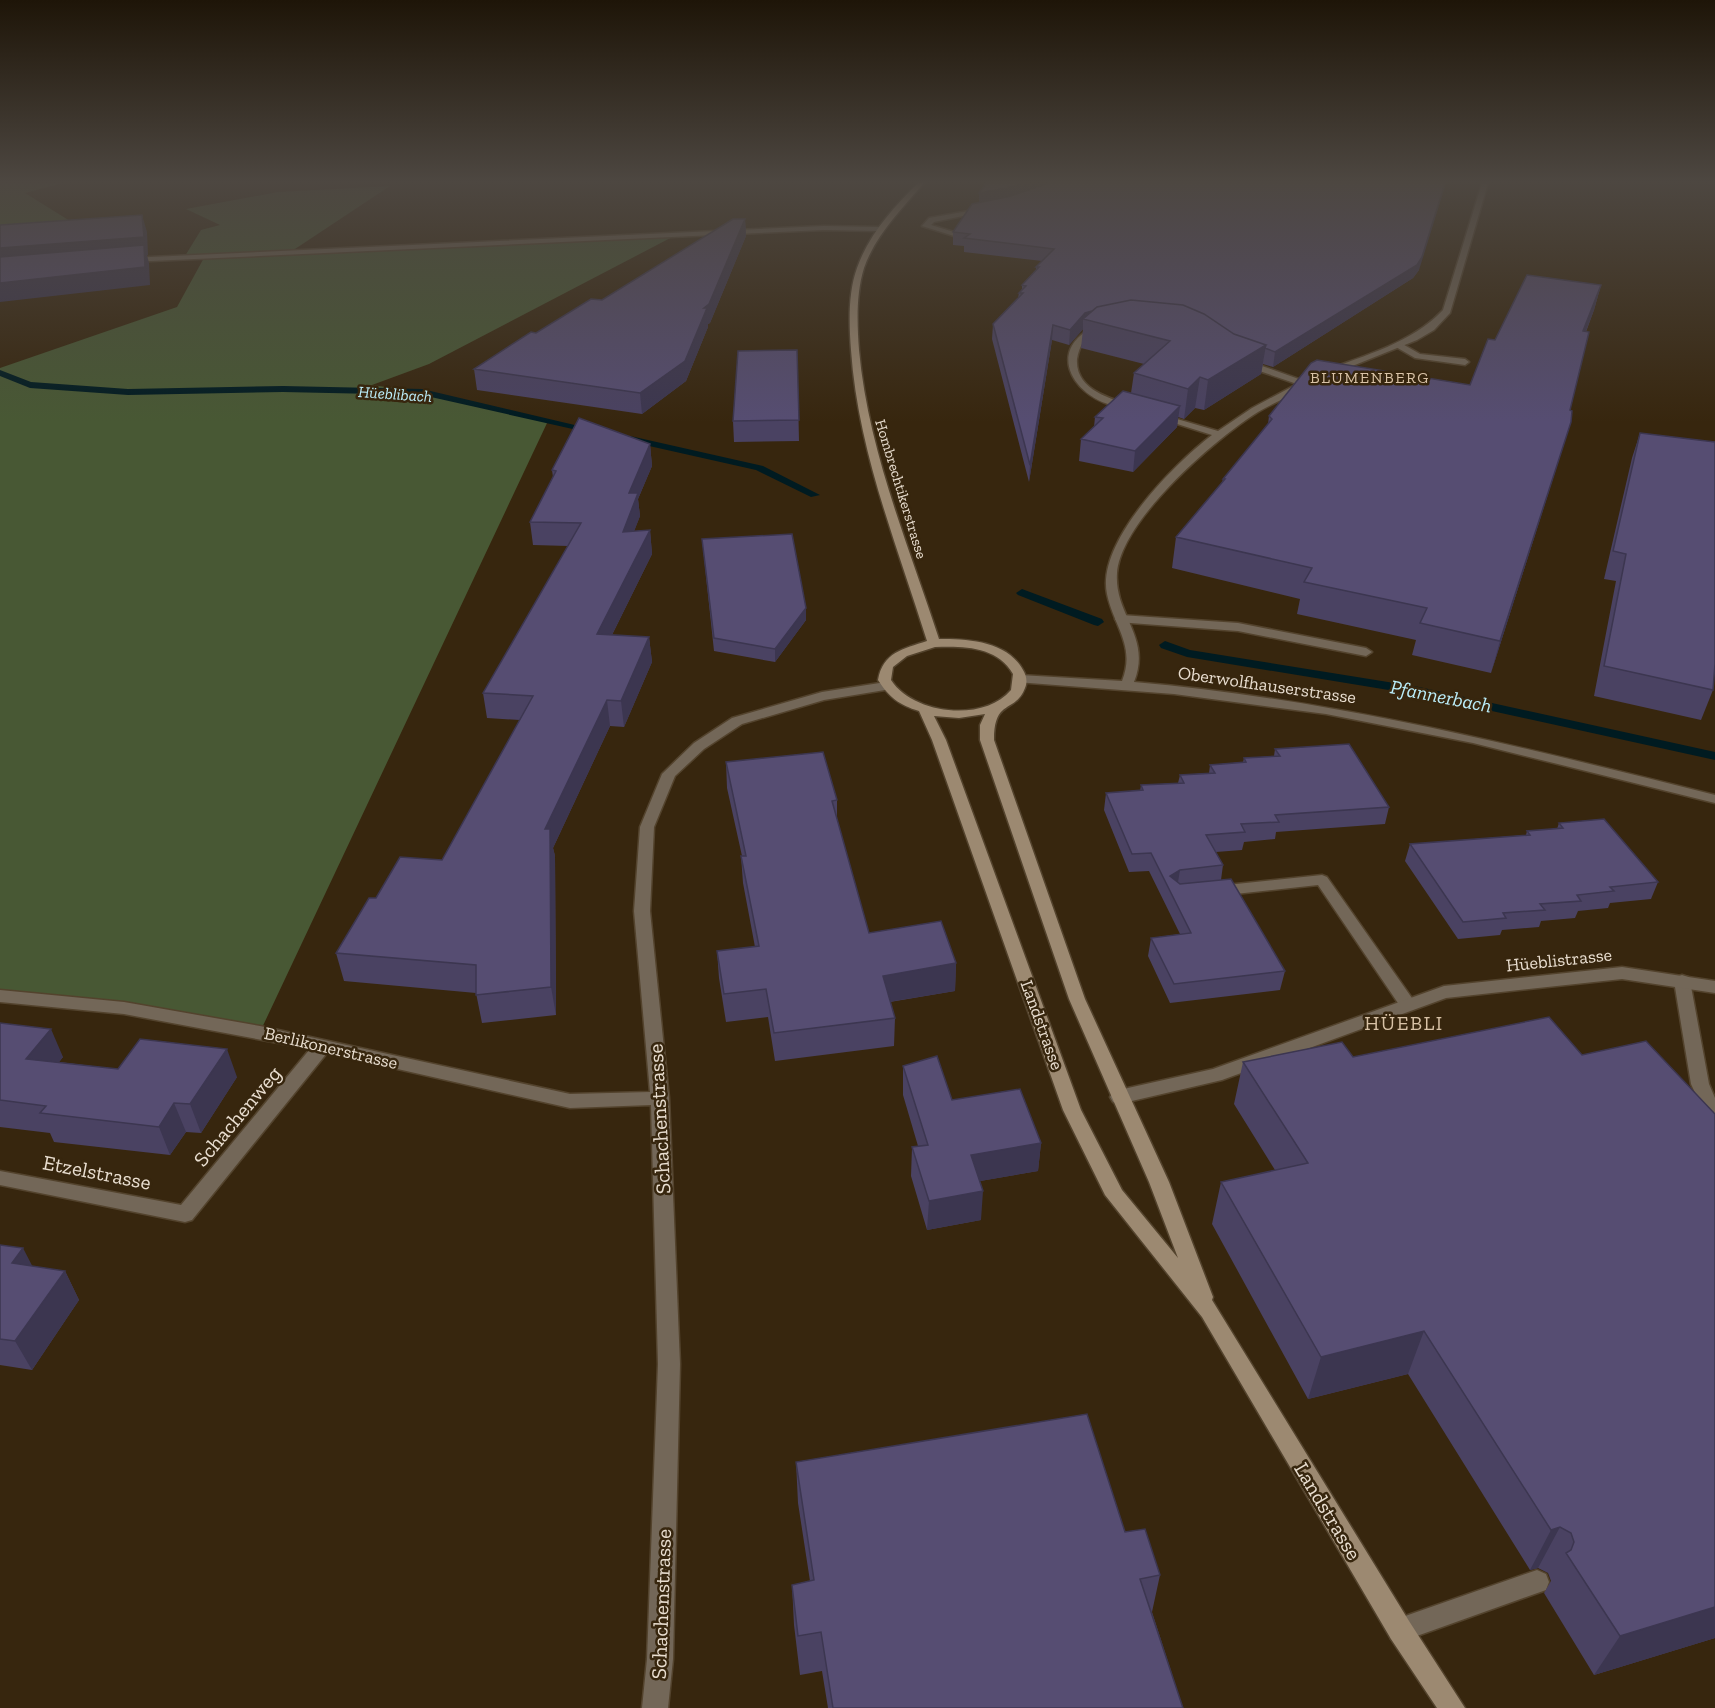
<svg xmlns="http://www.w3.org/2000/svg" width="1715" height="1708" font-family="'Zilla Slab',serif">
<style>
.green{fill:#485834}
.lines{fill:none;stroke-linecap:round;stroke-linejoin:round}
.stream{fill:#001b21;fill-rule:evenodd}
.service-casing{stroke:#53432d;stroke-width:3}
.minor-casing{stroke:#53432d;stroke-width:3}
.secondary-casing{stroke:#53432d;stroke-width:3}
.service{fill:#736758;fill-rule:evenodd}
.minor{fill:#736758;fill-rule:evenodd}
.secondary{fill:#9c8971;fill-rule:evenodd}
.wall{fill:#4a4262}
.shaded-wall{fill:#3c3650}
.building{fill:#564d72;stroke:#3c3650;stroke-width:1.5}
.labels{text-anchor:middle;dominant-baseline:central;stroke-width:5;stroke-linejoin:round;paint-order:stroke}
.far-street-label{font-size:15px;fill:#e9ded0;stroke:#37260e}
.far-neighbourhood-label{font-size:16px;letter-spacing:1.5px;fill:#d9c3a7;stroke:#37260e}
.far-water-label{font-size:16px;font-style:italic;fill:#bbeefa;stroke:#37260e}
.street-label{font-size:18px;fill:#e9ded0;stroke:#37260e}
.water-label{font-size:20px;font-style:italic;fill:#bbeefa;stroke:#37260e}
.neighbourhood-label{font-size:20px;letter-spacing:1.5px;fill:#d9c3a7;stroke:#37260e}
.near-street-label{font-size:21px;fill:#e9ded0;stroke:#37260e}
</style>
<rect width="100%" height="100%" fill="#37260e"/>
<path class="green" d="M 0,183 L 63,183 L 25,193 L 70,221 L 0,226 Z
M 390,186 L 292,251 L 678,234 L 429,364 L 372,385 L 422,392 L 548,421 L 260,1032 L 0,996 L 0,368 L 177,307 L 205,256 L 185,256 L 201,230 L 220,225 L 186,209 L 278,192 Z"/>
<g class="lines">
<path class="stream" d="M 0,370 L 31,382 L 128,389 L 283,386 L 422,389 L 600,431 L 595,434 L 422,395 L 283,392 L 128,395 L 30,388 L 0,376 Z
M 630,436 L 763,466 L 820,495 L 811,497 L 756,470 L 627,441 L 627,437 Z
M 1022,589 L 1102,619 L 1104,622 L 1098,626 L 1094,625 L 1018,595 L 1016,593 Z
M 1165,641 L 1190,650 L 1419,687 L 1715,752 L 1715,760 L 1419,695 L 1187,657 L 1161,648 L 1159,645 Z"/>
<defs>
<path id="service" d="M 985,208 L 987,211 L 934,222 L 931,225 L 954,232 L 954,236 L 922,226 L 929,218 Z
M 1399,342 L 1420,354 L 1465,359 L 1469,362 L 1465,365 L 1415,358 L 1396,347 L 1395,345 Z
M 1121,615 L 1238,623 L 1366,648 L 1372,652 L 1366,656 L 1238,631 L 1117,622 L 1115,619 Z
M 1322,875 L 1327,877 L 1414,1001 L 1416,1005 L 1414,1009 L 1402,1009 L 1318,885 L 1217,896 L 1209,891 L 1217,886 Z
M 1682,975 L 1688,977 L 1690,981 L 1709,1084 L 1715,1098 L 1715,1125 L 1709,1123 L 1691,1084 L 1674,981 L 1676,977 Z
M 1537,1570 L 1546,1574 L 1549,1582 L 1546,1590 L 1400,1642 L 1391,1639 L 1388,1630 L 1391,1621 Z"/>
<path id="minor" d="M 1482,183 L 1488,183 L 1450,313 L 1434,330 L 1417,340 L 1330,375 L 1324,375 L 1324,371 C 1365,355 1412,343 1443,310 Z
M 824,226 L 878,227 L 882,229 L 878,231 L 824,230 L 129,262 L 125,260 L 129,258 Z
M 1096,326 L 1103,328 C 1097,333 1089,335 1084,341 C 1080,346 1078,353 1077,359 C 1075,390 1111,399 1134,406 L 1134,410 C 1127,411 1119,408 1111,405 C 1070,393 1047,348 1096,326 Z
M 1245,360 L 1310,383 C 1296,395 1274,402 1258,412 C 1215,439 1121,520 1117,573 C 1114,615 1152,637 1134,682 C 1332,699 1523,747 1715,795 L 1715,803 L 1473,743 L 1326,714 L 1174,694 L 1015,682 L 1014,679 L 1015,676 L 1020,675 L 1122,681 C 1136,646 1114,627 1107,594 C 1096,542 1174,464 1212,435 L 1155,417 L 1160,414 L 1218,431 L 1252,408 L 1297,384 L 1242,365 L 1241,363 Z
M 886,682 L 891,683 L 892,686 L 891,689 L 824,700 L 742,724 L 704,749 L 675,776 L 654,827 L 650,911 L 669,1098 L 680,1364 L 673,1659 L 668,1708 L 642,1708 L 647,1659 L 658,1364 L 651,1105 L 570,1108 L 327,1053 L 192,1220 L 185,1222 L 0,1185 L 0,1171 L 181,1205 L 310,1049 L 124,1014 L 0,1002 L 0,990 L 124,1002 L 260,1026 L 570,1094 L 650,1092 L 634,911 L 640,827 L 662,774 L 694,743 L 732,718 L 822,692 Z
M 1622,967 L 1715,981 L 1715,993 L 1622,979 L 1446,998 L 1222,1080 L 1119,1104 L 1113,1102 L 1110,1097 L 1113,1092 L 1119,1090 L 1213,1069 L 1444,986 Z"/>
<path id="secondary" d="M 918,183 L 924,183 C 901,210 876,234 864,268 C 856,294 857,323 859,350 C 868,450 908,544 939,639 C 969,639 1007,641 1023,670 C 1026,675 1028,681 1025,688 C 1015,714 994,698 994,740 L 1085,999 L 1169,1182 L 1213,1297 L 1212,1300 L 1409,1621 L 1465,1708 L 1437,1708 L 1391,1639 L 1202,1317 L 1105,1195 L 1063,1110 L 932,740 L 919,711 C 899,705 889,697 878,680 C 883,652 903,649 927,641 C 897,545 858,451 851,350 C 849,323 848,293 857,268 C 869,234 893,208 918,183 ZM 935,647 C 963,646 997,646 1013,674 L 1011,690 C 983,723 913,714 891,680 L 893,667 L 907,656 ZM 985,714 L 980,725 L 980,740 L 1069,999 L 1149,1182 L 1178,1258 L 1122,1190 L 1081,1110 L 946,740 L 934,716 L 959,718 Z"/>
</defs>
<use href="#service" class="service-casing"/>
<use href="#minor" class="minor-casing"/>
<use href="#secondary" class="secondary-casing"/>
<use href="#service" class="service"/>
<use href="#minor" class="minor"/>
<use href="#secondary" class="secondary"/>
</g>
<path class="wall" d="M 745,219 L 746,236 L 710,323 L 708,324 L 708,327 L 686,381 L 642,414 L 477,390 L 474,369 L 536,333 L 602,300 Z
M 953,232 L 1419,270 L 1413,278 L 1273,367 L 1263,364 L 1261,374 L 1204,410 L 1195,408 L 1184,419 L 1178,417 L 1177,427 L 1133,472 L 1079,461 L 1081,439 L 1094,427 L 1095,417 L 1131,393 L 1134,373 L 1144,364 L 1081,348 L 1083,329 L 1069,345 L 1052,340 L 1029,482 L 992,339 L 993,324 L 1018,298 L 1019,293 L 1022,289 L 1022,285 L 1036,270 L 1036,267 L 1042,261 L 964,252 L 964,246 L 953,245 Z
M 1601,285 L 1594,310 L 1586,332 L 1570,410 L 1571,422 L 1491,673 L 1412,655 L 1416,640 L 1297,614 L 1300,599 L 1172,568 L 1176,537 L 1222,483 L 1223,479 L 1268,424 L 1269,416 L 1470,385 L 1495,340 Z
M 797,350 L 799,441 L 734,442 L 733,421 Z
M 1640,433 L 1713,690 L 1701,720 L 1594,696 L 1616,581 L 1604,579 L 1632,458 Z
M 650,444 L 652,466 L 638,499 L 640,516 L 634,531 L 650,530 L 652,554 L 612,635 L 649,637 L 652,662 L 624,727 L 610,726 L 553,848 L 555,856 L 556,1015 L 482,1023 L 476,993 L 344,981 L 336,953 L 376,898 L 442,860 L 520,720 L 487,718 L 483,693 L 568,546 L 533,545 L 530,522 L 553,477 L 552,470 Z
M 702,539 L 806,620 L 775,662 L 714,651 Z
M 1275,749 L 1389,807 L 1385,824 L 1276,832 L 1275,839 L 1244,842 L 1242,850 L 1216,852 L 1223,865 L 1221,880 L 1285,971 L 1280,990 L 1170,1003 L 1148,956 L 1151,938 L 1180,934 L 1149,871 L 1129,872 L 1104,810 L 1106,793 L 1140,791 L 1141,785 L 1178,783 L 1180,775 L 1209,773 L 1210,765 L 1243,762 L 1244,758 L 1274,756 Z
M 726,762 L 837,800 L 837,819 L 869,933 L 956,963 L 955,991 L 890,1002 L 895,1018 L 894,1046 L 775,1061 L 768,1017 L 726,1022 L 719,978 L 717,951 L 755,947 L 743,883 L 741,856 L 742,856 L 727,788 Z
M 1559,823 L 1658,882 L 1651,899 L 1610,903 L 1608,908 L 1578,911 L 1575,918 L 1541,921 L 1539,927 L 1502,930 L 1500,935 L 1458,939 L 1405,861 L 1410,844 L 1526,835 L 1527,831 L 1557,829 Z
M 0,1023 L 63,1057 L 59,1062 L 118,1069 L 237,1077 L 201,1133 L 186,1132 L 170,1155 L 54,1142 L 50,1133 L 0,1127 Z
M 1582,1055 L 1715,1114 L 1715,1638 L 1594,1675 L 1544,1593 L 1551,1581 L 1548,1573 L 1538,1568 L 1530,1570 L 1408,1374 L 1308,1399 L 1212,1224 L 1221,1182 L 1275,1170 L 1234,1104 L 1243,1062 L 1353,1057 Z
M 903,1066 L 952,1100 L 1041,1143 L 1038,1171 L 980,1181 L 981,1220 L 927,1230 L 911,1176 L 912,1147 L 918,1146 L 903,1095 Z
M 0,1245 L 32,1266 L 65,1271 L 79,1300 L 32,1370 L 0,1365 Z
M 796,1462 L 1125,1532 L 1160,1575 L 1152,1612 L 1183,1708 L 828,1708 L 822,1671 L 800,1675 L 794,1625 L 792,1585 L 810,1581 L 798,1503 Z"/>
<path class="shaded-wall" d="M 1024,183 L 1061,183 L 979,206 L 979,193 Z
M 1445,183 L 1446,183 L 1419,270 L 1413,278 L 1273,367 L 1275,352 Z
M 142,215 L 147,232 L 148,255 L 147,255 L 149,263 L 150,285 L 0,302 L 0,248 Z
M 745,219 L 746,236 L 710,323 L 708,324 L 708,327 L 686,381 L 642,414 L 640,393 Z
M 1601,285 L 1594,310 L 1576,357 L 1583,331 Z
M 1129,303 L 1083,319 L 1083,329 L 1069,345 L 1070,330 L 1085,313 Z
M 1053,325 L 1052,340 L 1029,482 L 1030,465 Z
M 1266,345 L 1261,374 L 1204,410 L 1208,380 Z
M 1200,377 L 1195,408 L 1184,419 L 1188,389 Z
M 1180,406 L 1177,427 L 1133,472 L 1135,451 Z
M 1571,422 L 1562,450 L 1491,673 L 1500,641 Z
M 650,444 L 652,466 L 638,499 L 640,516 L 625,555 L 623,532 L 629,493 Z
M 650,530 L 652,554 L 600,659 L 597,634 Z
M 806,608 L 806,620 L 775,662 L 775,649 Z
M 649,637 L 652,662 L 624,727 L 621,701 Z
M 607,700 L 610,726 L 553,848 L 555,856 L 556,1015 L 551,987 L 545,829 Z
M 1180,870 L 1177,888 L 1170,876 Z
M 956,963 L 955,991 L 882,1003 L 883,976 Z
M 51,1029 L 63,1057 L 40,1087 L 26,1059 Z
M 227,1049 L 237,1077 L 201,1133 L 190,1104 Z
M 174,1103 L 186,1132 L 170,1155 L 159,1127 Z
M 1041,1143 L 1038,1171 L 969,1183 L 971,1155 Z
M 983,1191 L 981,1220 L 927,1230 L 929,1201 Z
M 23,1248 L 38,1277 L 12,1263 Z
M 65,1271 L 79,1300 L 32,1370 L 15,1341 Z
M 1424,1331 L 1408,1374 L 1308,1399 L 1321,1357 Z
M 1560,1527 L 1538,1568 L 1530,1570 L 1551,1530 Z
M 1715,1607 L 1715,1638 L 1594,1675 L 1620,1636 Z"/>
<path class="building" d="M 986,183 L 1024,183 L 1006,188 L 979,193 Z
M 1049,183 L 1445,183 L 1422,257 L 1417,265 L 1275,352 L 1265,348 L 1266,345 L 1234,334 L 1204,314 L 1183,305 L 1131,300 L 1097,307 L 1092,311 L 1085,313 L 1070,330 L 1053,325 L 1030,465 L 993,324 L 1023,293 L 1019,293 L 1026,286 L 1022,285 L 1039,267 L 1036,267 L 1054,249 L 964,238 L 970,234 L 953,232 L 972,204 L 1011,196 Z
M 142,215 L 144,237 L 0,248 L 0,225 Z
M 733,219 L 745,219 L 709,304 L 704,308 L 707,308 L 685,361 L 640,393 L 474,369 L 531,332 L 536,333 L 591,299 L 602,300 Z
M 144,245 L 145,267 L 0,283 L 0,257 Z
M 1527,275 L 1601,285 L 1583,331 L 1589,332 L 1570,410 L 1572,411 L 1571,422 L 1500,641 L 1420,623 L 1427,608 L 1304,582 L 1312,568 L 1176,537 L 1225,479 L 1223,479 L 1272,419 L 1269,416 L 1311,363 L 1317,360 L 1470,385 L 1488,339 L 1495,340 Z
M 1131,300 L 1183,305 L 1204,314 L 1234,334 L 1266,345 L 1208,380 L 1200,377 L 1188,389 L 1134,373 L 1170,341 L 1083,319 L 1097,307 Z
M 797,350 L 799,420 L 733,421 L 738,351 Z
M 1123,391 L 1180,406 L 1135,451 L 1081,439 L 1103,418 L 1095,417 Z
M 579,418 L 650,444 L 629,493 L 638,493 L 623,532 L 650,530 L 597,634 L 649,637 L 621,701 L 607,700 L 545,829 L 550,829 L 551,987 L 476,995 L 476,965 L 336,953 L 369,898 L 376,898 L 400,857 L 442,860 L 533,696 L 483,693 L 581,523 L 530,522 L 556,471 L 552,470 Z
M 1640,433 L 1715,442 L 1715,664 L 1713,690 L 1604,666 L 1626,554 L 1613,551 Z
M 792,534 L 806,608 L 775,649 L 714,638 L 702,539 Z
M 1349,744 L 1389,807 L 1275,815 L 1279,822 L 1241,824 L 1245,832 L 1206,835 L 1223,865 L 1180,870 L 1170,876 L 1180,884 L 1231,879 L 1285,971 L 1174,984 L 1151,938 L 1191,933 L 1151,853 L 1132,854 L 1106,793 L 1143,790 L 1141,785 L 1184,783 L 1180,775 L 1215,773 L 1210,765 L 1246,762 L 1244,758 L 1280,756 L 1275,749 Z
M 823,752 L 837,800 L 832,801 L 869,933 L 941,921 L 956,963 L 883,976 L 895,1018 L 774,1033 L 766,989 L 724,994 L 717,951 L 759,946 L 741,856 L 746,856 L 726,762 Z
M 1604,819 L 1658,882 L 1610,887 L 1614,891 L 1577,895 L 1581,901 L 1540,904 L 1545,910 L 1503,913 L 1506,918 L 1463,922 L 1410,844 L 1530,835 L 1527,831 L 1563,828 L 1559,823 Z
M 1549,1017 L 1582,1055 L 1646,1041 L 1715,1114 L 1715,1607 L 1620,1636 L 1566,1553 L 1571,1550 L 1574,1542 L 1571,1533 L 1560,1527 L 1551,1530 L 1424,1331 L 1321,1357 L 1221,1182 L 1308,1163 L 1243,1062 L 1342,1042 L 1353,1057 Z
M 0,1023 L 51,1029 L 26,1059 L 118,1069 L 140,1039 L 227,1049 L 190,1104 L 174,1103 L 159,1127 L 40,1113 L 46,1106 L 0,1100 Z
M 937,1056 L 952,1100 L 1020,1089 L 1041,1143 L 971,1155 L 983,1191 L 929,1201 L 912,1147 L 928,1145 L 903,1066 Z
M 0,1245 L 23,1248 L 12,1263 L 65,1271 L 15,1341 L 0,1339 Z
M 1087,1414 L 1125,1532 L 1145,1529 L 1160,1575 L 1140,1579 L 1183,1708 L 833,1708 L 821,1632 L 798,1636 L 792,1585 L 814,1580 L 796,1462 Z"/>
<linearGradient id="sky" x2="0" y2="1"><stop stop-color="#1e1508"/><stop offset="0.43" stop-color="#4d4741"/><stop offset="1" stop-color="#4d4741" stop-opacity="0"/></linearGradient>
<rect width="1715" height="422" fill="url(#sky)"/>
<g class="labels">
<g class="far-street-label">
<text transform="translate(901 489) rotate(73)">Hombrechtikerstrasse</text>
</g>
<g class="far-neighbourhood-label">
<text x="1370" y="377">BLUMENBERG</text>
</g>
<g class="far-water-label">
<text transform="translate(395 394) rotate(4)">Hüeblibach</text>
</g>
<g class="street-label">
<text transform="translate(1267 685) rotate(8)">Oberwolfhauserstrasse</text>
<text transform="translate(1559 960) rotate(-6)">Hüeblistrasse</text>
<text transform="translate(1042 1025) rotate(70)">Landstrasse</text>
<text transform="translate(331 1048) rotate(13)">Berlikonerstrasse</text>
</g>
<g class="water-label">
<text transform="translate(1441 696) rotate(11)">Pfannerbach</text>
</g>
<g class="neighbourhood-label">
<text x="1404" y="1023">HÜEBLI</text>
</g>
<g class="near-street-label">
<text transform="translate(237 1116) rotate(-50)">Schachenweg</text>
<text transform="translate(659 1119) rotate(-93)">Schachenstrasse</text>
<text transform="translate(97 1172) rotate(11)">Etzelstrasse</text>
<text transform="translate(1328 1511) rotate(59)">Landstrasse</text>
<text transform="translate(661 1604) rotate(-88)">Schachenstrasse</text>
</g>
</g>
</svg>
